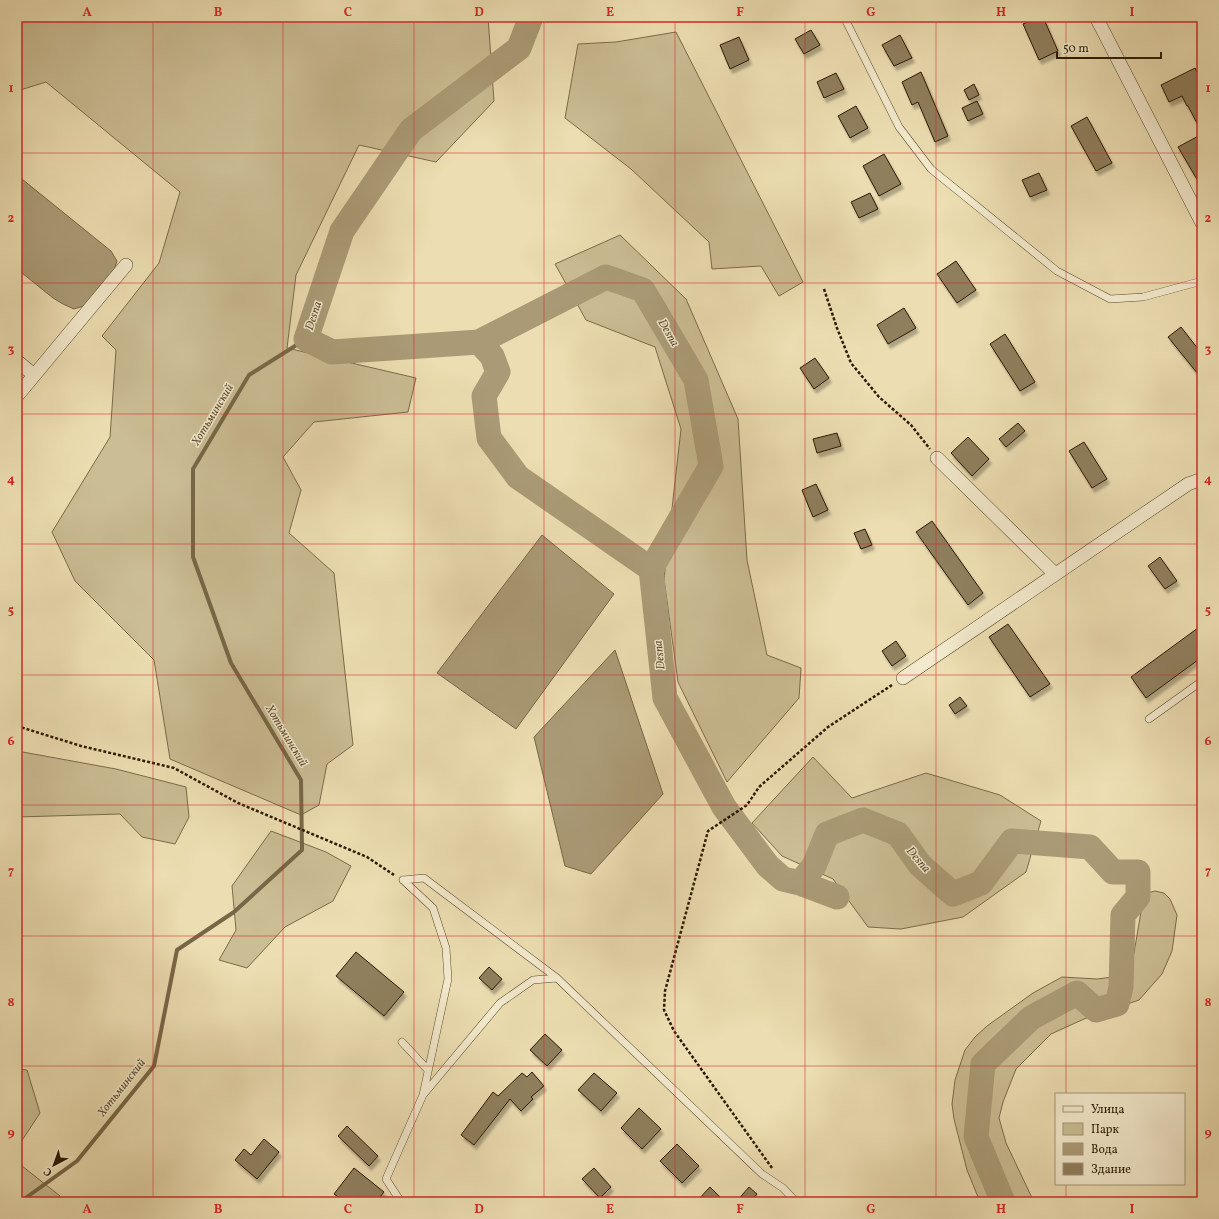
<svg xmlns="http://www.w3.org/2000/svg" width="1219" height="1219" font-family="Vollkorn,serif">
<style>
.green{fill:#cbbd94;stroke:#7a6b4a}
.water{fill:#aa9b76;stroke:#776747}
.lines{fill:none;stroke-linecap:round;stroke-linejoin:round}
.stream{stroke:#776747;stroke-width:4}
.river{stroke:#aa9b76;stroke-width:25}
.building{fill:#8f7f5d;stroke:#2a1901;filter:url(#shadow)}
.lane-casing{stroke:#5a4a2d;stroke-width:8}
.street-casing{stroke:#5a4a2d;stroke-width:14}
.path{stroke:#2a1901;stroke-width:2.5;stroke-dasharray:3 2;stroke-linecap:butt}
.lane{stroke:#f3eacd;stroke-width:7}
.street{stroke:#f3eacd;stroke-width:13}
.grid{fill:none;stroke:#d62828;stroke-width:1;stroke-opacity:0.55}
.labels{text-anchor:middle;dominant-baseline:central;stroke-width:3;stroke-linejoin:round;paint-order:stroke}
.water-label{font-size:12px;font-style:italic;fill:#5d4d30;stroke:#f3eacd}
.neatline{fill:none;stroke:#d62828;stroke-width:1.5}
.grid-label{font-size:13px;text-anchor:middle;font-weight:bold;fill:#d62828}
</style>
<defs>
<filter id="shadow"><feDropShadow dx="2.5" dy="4.5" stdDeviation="1" flood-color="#0004"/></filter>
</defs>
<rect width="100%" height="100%" fill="#ecdeb2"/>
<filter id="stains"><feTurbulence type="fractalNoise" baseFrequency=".005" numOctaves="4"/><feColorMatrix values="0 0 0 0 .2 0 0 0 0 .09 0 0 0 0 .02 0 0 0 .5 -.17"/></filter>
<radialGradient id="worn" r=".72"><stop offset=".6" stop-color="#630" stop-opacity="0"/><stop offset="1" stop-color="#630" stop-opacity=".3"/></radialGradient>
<path class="green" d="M 17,17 L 488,17 L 494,101 L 436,162 L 359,145 L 296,275 L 287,348 L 416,378 L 408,412 L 314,422 L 283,457 L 301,490 L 289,533 L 334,573 L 353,745 L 327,764 L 319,805 L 301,815 L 170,759 L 154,660 L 75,581 L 52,532 L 110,437 L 116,350 L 102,336 L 159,263 L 180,192 L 46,82 L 17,91 Z
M 676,32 L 803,282 L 779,296 L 761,266 L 712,269 L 709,242 L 631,169 L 565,118 L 578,44 L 616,42 Z
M 620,235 L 686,299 L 738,419 L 747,560 L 767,655 L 801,668 L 799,698 L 727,782 L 678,682 L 664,579 L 681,429 L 655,347 L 586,320 L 555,264 Z
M 17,751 L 116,769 L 186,787 L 189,817 L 175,844 L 142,837 L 120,814 L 17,817 Z
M 813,757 L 852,798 L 926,773 L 1000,795 L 1041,821 L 1026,872 L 963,917 L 901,929 L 868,927 L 833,879 L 782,856 L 752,823 Z
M 271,831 L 326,852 L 351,866 L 333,901 L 285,927 L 247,968 L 219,960 L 236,930 L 232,886 Z
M 1155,891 L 1164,893 L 1170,899 L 1177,915 L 1172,951 L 1162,974 L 1139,1000 L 1084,1019 L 1051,1034 L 1016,1069 L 1003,1102 L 999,1118 L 1006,1143 L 1034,1202 L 980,1202 L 967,1170 L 954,1119 L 952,1104 L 955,1080 L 965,1050 L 975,1037 L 987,1026 L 1033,993 L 1062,977 L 1097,979 L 1113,977 L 1120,973 L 1126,967 L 1134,953 L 1143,900 L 1147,893 Z
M 17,1069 L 27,1070 L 40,1113 L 17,1148 Z
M 17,1162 L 60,1196 L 57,1202 L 17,1202 Z"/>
<path class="water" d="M 17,175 L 111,251 L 117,261 L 113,273 L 87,305 L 74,309 L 63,304 L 53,298 L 17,269 Z
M 542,535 L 614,594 L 516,729 L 437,673 Z
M 615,650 L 663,794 L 591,874 L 565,866 L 534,737 Z"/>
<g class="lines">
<path class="stream" d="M 20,1202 L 77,1161 L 154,1066 L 177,950 L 234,912 L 302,850 L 301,780 L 231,663 L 193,557 L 193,469 L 249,375 L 306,339"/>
<path class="river" d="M 531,17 L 519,48 L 411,130 L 342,231 L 306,339 L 332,352 L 479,342 L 606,277 L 643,290 L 696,380 L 711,466 L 651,569 L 665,698 L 724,807 L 768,866 L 783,879 L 800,883 L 814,866 L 827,834 L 863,820 L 898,834 L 920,865 L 953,894 L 981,883 L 1012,841 L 1090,847 L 1113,872 L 1138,872 L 1138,897 L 1123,915 L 1121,987 L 1117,1004 L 1096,1010 L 1077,993 L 1031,1018 L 983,1064 L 976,1137 L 1003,1202
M 479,342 L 492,356 L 498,372 L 484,396 L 489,438 L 518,477 L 651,569
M 800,883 L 837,897"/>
</g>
<path class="building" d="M 1040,17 L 1043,17 L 1058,51 L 1039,60 L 1023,24 Z
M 811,30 L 820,45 L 804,54 L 795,39 Z
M 900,35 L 912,58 L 894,66 L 882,45 Z
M 739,37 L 749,60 L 730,69 L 720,45 Z
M 1195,68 L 1202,82 L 1202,133 L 1188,106 L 1187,106 L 1182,96 L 1169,102 L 1161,85 Z
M 921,72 L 948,136 L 935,142 L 918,102 L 912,105 L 902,82 Z
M 836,73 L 844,89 L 824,98 L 817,82 Z
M 974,84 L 979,95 L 969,100 L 964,90 Z
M 977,101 L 983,114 L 968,121 L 962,108 Z
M 856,106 L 868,128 L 850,138 L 838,116 Z
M 1087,117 L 1112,163 L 1096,171 L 1071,126 Z
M 1202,134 L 1202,188 L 1178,147 Z
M 884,154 L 901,184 L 879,196 L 863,166 Z
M 1039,173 L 1047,190 L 1030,197 L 1022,180 Z
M 870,193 L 878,209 L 859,218 L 851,202 Z
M 956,261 L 976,290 L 957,303 L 937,274 Z
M 904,308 L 916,328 L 888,344 L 877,325 Z
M 1181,327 L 1202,354 L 1202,379 L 1168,337 Z
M 1005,334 L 1035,382 L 1020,391 L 990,344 Z
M 815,358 L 829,378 L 814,389 L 800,368 Z
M 1018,423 L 1025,431 L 1006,447 L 999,439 Z
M 837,433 L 841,446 L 817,453 L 813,439 Z
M 968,437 L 989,459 L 972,476 L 951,453 Z
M 1084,442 L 1107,479 L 1092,488 L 1069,451 Z
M 816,484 L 828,510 L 813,517 L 802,490 Z
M 932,521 L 983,593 L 968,605 L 916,532 Z
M 865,529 L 872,545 L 861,549 L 854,533 Z
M 1160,557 L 1177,581 L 1165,589 L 1148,566 Z
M 1008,624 L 1050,684 L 1030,697 L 989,637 Z
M 1202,625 L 1202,657 L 1146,698 L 1131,677 Z
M 896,641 L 906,656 L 892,666 L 882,651 Z
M 960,697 L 967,706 L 955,714 L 949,705 Z
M 356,952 L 404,992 L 384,1016 L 336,976 Z
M 489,967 L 502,979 L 492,990 L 479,978 Z
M 545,1034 L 562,1050 L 547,1066 L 530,1050 Z
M 532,1072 L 544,1086 L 531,1097 L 533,1099 L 521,1111 L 510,1099 L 474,1145 L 461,1135 L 493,1092 L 498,1096 L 522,1073 L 527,1077 Z
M 594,1073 L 617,1093 L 601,1111 L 578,1090 Z
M 639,1108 L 661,1129 L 642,1149 L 621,1128 Z
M 347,1126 L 378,1156 L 369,1166 L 338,1136 Z
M 264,1139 L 279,1152 L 257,1179 L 235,1160 L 244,1149 L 251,1155 Z
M 677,1144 L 699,1166 L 682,1183 L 660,1161 Z
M 354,1168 L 384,1192 L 376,1202 L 345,1202 L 334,1194 Z
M 594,1168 L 611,1187 L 600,1198 L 582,1179 Z
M 710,1187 L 725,1202 L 696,1202 Z
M 749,1187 L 757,1194 L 750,1202 L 736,1202 Z"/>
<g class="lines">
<defs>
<path id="lane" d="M 844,17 L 899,127 L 931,169 L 1057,271 L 1110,299 L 1143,297 L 1202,281
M 1149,719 L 1202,681
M 403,880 L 424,878 L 557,978
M 402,1042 L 428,1070
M 423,1095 L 500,1003 L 533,980 L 557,978 L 762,1174 L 783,1188 L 796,1202
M 401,1202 L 386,1179 L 423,1095 L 448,979 L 446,948 L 433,908 L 403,880"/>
<path id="street" d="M 1096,17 L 1202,223
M 17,361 L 34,375
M 17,396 L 126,265
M 937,458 L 1055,574
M 903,678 L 1188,484 L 1202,479"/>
</defs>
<use href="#lane" class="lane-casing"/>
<use href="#street" class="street-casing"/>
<path class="path" d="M 824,289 L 837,328 L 851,363 L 879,397 L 911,425 L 930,449
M 17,726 L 81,746 L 174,768 L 238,803 L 367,857 L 394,875
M 772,1168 L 674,1031 L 664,1010 L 665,991 L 708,831 L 747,805 L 759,787 L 828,727 L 892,685"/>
<use href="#lane" class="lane"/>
<use href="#street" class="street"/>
</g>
<path class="grid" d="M 153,17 L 153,1202M 283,17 L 283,1202M 414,17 L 414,1202M 544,17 L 544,1202M 675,17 L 675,1202M 805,17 L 805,1202M 936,17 L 936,1202M 1066,17 L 1066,1094M 17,153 L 1202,153M 17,283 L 1202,283M 17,414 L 1202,414M 17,544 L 1202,544M 17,675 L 1202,675M 17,805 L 1202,805M 17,936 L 1202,936M 17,1066 L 1202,1066M 1066,1184 L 1066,1202"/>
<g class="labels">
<g class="water-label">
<text transform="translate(314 316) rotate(-72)">Desna</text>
<text transform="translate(668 333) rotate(60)">Desna</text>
<text transform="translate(213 415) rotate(-59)">Хотьминский</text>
<text transform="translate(660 655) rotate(-96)">Desna</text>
<text transform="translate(286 736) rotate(59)">Хотьминский</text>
<text transform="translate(918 860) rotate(49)">Desna</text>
<text transform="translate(122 1088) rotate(-52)">Хотьминский</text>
</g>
</g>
<rect width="1219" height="1219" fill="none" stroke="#ecdeb2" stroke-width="44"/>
<rect x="1055" y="1093" width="130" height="92" fill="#f3eacd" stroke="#a3967b"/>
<rect x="1063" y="1106" width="20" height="6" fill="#f3eacd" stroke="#a3967b"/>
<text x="1091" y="1113" font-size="12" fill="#2a1901">Улица</text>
<rect x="1063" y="1123" width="20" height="12" fill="#cbbd94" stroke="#a3967b"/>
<text x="1091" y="1133" font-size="12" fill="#2a1901">Парк</text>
<rect x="1063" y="1143" width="20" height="12" fill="#aa9b76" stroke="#a3967b"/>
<text x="1091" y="1153" font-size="12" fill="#2a1901">Вода</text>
<rect x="1063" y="1163" width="20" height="12" fill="#8f7f5d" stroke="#a3967b"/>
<text x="1091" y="1173" font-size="12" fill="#2a1901">Здание</text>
<g transform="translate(54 1165) rotate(221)" stroke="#f3eacd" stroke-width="3" paint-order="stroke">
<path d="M0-3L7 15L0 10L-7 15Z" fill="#2a1901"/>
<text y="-6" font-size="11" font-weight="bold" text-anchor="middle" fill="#2a1901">С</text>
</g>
<path d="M1057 52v6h104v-6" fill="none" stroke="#2a1901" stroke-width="2"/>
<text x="1063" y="52" font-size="12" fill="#2a1901" stroke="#f3eacd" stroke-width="3" paint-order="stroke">50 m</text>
<rect x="22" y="22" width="1175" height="1175" class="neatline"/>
<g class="grid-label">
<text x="87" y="16">A</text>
<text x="218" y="16">B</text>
<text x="348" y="16">C</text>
<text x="479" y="16">D</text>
<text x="610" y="16">E</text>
<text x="740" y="16">F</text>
<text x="871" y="16">G</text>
<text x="1001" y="16">H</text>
<text x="1132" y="16">I</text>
<text x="11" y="92">1</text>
<text x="1208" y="92">1</text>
<text x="11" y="222">2</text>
<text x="1208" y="222">2</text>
<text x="11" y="353">3</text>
<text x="1208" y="353">3</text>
<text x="11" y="483">4</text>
<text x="1208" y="483">4</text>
<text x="11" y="614">5</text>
<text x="1208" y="614">5</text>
<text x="11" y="745">6</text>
<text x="1208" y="745">6</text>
<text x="11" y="875">7</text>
<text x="1208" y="875">7</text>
<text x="11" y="1006">8</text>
<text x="1208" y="1006">8</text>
<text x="11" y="1136">9</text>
<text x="1208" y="1136">9</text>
<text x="87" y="1213">A</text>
<text x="218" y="1213">B</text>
<text x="348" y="1213">C</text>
<text x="479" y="1213">D</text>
<text x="610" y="1213">E</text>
<text x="740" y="1213">F</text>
<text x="871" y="1213">G</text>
<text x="1001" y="1213">H</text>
<text x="1132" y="1213">I</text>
</g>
<rect width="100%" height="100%" filter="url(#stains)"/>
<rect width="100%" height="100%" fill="url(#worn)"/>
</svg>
